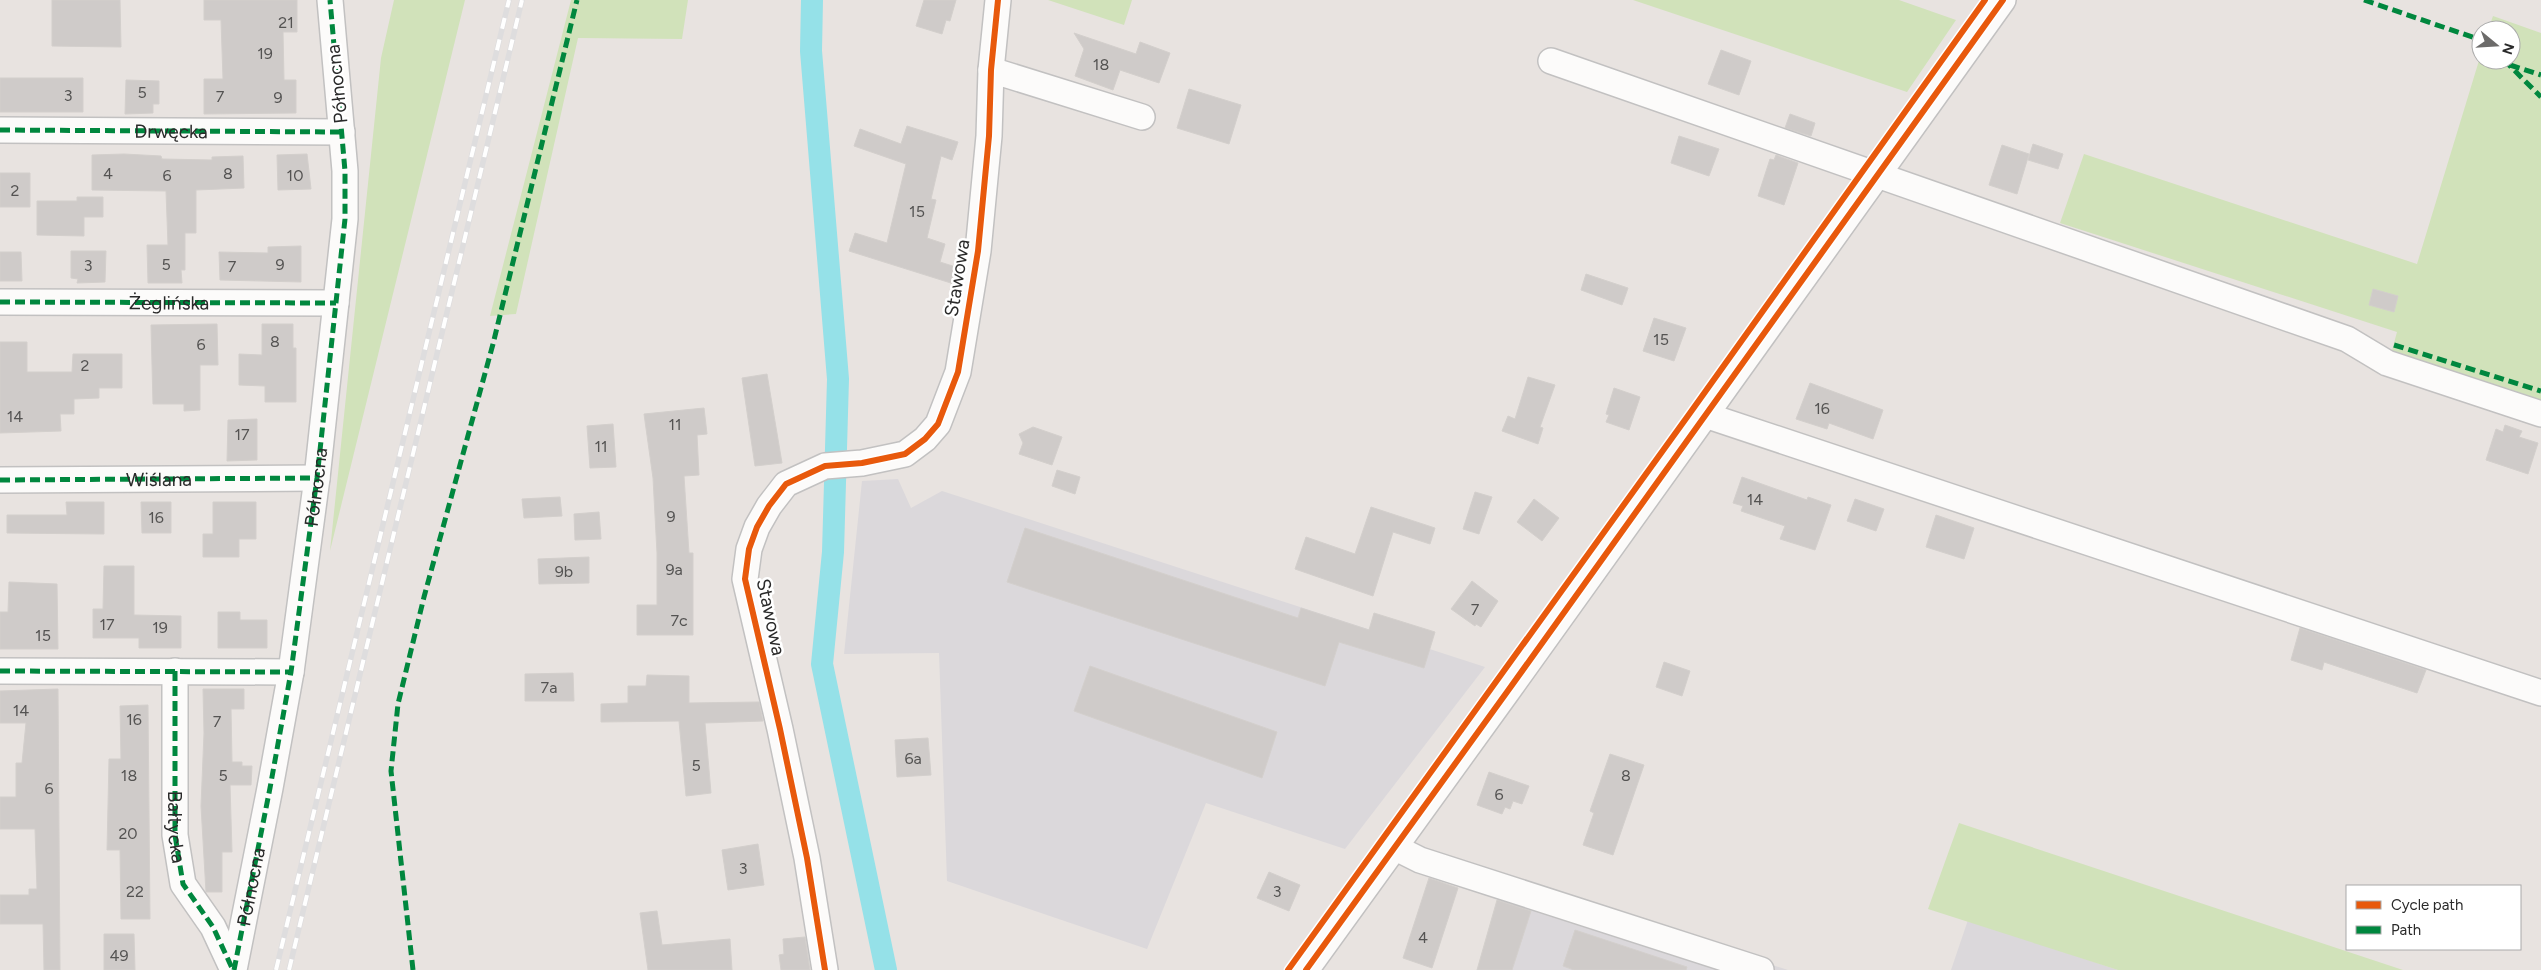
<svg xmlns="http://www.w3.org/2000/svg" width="2541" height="970" font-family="Figtree,sans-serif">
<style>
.industrial{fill:#dbd8db}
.green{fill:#d1e2ba}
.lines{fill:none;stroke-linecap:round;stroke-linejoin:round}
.canal{stroke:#95e1e8;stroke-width:22}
.building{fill:#cfcbc9;stroke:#d3cfcc}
.minor-casing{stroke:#c2c1c1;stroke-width:28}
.minor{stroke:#fcfbfa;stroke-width:25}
.rail-casing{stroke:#deddde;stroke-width:5.5}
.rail{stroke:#fff;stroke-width:4;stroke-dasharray:11;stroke-linecap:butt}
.quiet{stroke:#00873e;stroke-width:5;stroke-dasharray:10 5;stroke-linecap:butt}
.cycleway-casing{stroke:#fff;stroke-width:9}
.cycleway{stroke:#e8590c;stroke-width:6}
.labels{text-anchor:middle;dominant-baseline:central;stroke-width:5;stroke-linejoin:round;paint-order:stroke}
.number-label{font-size:16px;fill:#545352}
.street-label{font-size:19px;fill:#2a2a2a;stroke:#fff}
</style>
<rect width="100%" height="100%" fill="#e8e3e0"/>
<path class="industrial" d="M 898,479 L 911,508 L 942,491 L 1485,667 L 1345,849 L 1206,803 L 1147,949 L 947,881 L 939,653 L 844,654 L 862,481 Z
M 1520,883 L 1788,970 L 1492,970 Z
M 1968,920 L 2118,970 L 1951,970 Z"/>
<path class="green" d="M 394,0 L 465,0 L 330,551 L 381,58 Z
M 571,0 L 688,0 L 682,39 L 578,38 L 516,314 L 490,316 Z
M 1048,0 L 1132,0 L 1124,25 Z
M 1633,0 L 1899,0 L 1956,20 L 1907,92 Z
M 2493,16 L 2541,33 L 2541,403 L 2391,354 L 2397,332 L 2060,223 L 2084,154 L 2417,264 L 2481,54 L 2481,60 L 2511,60 L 2511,30 L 2488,30 Z
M 1959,823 L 2403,970 L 2118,970 L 1928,909 Z"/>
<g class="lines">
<path class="canal" d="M 812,0 L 811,51 L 838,379 L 833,552 L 822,664 L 886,970"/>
</g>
<path class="building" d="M 52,0 L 120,0 L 121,47 L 52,46 Z
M 204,0 L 297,0 L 297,32 L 283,32 L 284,80 L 296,80 L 296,113 L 204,114 L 204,79 L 223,79 L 221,20 L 204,20 Z
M 924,0 L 956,0 L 950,21 L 946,20 L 942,34 L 916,26 Z
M 1074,33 L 1136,54 L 1140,42 L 1170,53 L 1159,83 L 1120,70 L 1113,90 L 1075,76 L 1084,49 Z
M 1721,50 L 1751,61 L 1739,95 L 1708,84 Z
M 0,78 L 83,78 L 83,112 L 0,112 Z
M 126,80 L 159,81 L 159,104 L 153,104 L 153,113 L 125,114 Z
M 1189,89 L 1241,105 L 1229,144 L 1177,128 Z
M 1790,114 L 1815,123 L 1811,136 L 1785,128 Z
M 907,126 L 958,142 L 952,160 L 941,156 L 931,199 L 936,200 L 927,238 L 945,244 L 940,262 L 959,268 L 954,284 L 849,251 L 855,233 L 887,243 L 906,164 L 854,146 L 860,129 L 901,144 Z
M 1679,136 L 1719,149 L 1709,176 L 1671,163 Z
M 2033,144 L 2063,154 L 2058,169 L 2028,160 Z
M 2002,145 L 2029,154 L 2017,194 L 1989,185 Z
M 124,154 L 161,156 L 162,159 L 212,160 L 212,157 L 243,156 L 244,188 L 196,190 L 196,233 L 185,233 L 185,270 L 181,270 L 182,283 L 148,283 L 147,245 L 168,245 L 166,191 L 92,190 L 92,155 Z
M 307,154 L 311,189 L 278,190 L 277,155 Z
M 1776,155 L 1798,163 L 1784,205 L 1758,196 L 1770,159 L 1774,160 Z
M 0,173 L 30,173 L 30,207 L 0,207 Z
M 77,197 L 103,197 L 103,217 L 84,217 L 84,236 L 37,235 L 37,201 L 77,201 Z
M 301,246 L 301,282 L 220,280 L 219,252 L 268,253 L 268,247 Z
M 71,251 L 106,251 L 105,282 L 77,283 L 78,279 L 71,278 Z
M 0,252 L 21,252 L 22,281 L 0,281 Z
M 1586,274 L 1628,288 L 1622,305 L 1581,290 Z
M 2373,289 L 2398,296 L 2394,312 L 2369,305 Z
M 1654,318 L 1686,328 L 1674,361 L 1643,351 Z
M 217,324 L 218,365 L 200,365 L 200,410 L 184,411 L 184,404 L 153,404 L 151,325 Z
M 262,324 L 293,324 L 293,348 L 296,348 L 296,402 L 265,402 L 265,386 L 239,385 L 239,354 L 262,355 Z
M 0,342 L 27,342 L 27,372 L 72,372 L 73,354 L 122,354 L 122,388 L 99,388 L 99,398 L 74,399 L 74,414 L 60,414 L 61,431 L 0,433 Z
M 767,374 L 782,463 L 755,466 L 742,378 Z
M 1528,377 L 1555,385 L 1540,427 L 1543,428 L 1538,444 L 1502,431 L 1508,416 L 1515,419 Z
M 1810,383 L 1883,410 L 1873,439 L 1829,423 L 1827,429 L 1796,419 Z
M 1614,388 L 1640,397 L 1629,430 L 1606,422 L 1609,415 L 1606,414 Z
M 704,408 L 707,434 L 697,435 L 699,475 L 684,476 L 689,553 L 693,553 L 693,635 L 637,635 L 637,605 L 657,605 L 657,553 L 653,478 L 644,414 Z
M 257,419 L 257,460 L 227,461 L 228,420 Z
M 613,424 L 616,467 L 590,468 L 587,426 Z
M 2505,425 L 2522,431 L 2519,437 L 2538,443 L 2528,474 L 2486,460 L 2496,429 L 2503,432 Z
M 1033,427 L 1062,437 L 1052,465 L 1019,454 L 1023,443 L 1019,434 Z
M 1057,470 L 1080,477 L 1075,494 L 1052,486 Z
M 1742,477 L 1807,500 L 1808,497 L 1831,505 L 1815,550 L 1780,539 L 1785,526 L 1741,511 L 1743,506 L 1733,503 Z
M 1475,492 L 1492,497 L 1479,534 L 1463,529 Z
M 560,497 L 562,516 L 524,518 L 522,499 Z
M 1534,499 L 1559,518 L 1542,541 L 1517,522 Z
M 1855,499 L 1884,509 L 1876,531 L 1847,521 Z
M 66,502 L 104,502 L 104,534 L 7,533 L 7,515 L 67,515 Z
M 141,502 L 171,502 L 171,533 L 142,533 Z
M 213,502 L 256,502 L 256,539 L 239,539 L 239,557 L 203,557 L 203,534 L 213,534 Z
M 1371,507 L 1435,528 L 1430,544 L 1393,532 L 1373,596 L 1295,569 L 1306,537 L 1355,554 Z
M 599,512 L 601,539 L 575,540 L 574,514 Z
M 1936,515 L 1974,528 L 1964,559 L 1926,547 Z
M 1025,528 L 1298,618 L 1301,608 L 1369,630 L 1374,613 L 1435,632 L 1424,668 L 1339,642 L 1325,686 L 1007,582 Z
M 589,557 L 589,583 L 539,584 L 538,559 Z
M 104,566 L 134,566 L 134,615 L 181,616 L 181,648 L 139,648 L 139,638 L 93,638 L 93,609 L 103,609 Z
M 1472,581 L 1498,601 L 1481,627 L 1476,624 L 1475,626 L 1451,609 Z
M 9,582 L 57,584 L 58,649 L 0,649 L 0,612 L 8,612 Z
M 218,612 L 240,612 L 240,620 L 267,620 L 267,648 L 218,648 Z
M 2300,628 L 2426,670 L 2417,693 L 2324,662 L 2322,670 L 2291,660 Z
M 1664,662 L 1690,671 L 1682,696 L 1656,687 Z
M 1090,666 L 1277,732 L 1262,778 L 1074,711 Z
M 573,673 L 574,701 L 525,701 L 525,674 Z
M 647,675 L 689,676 L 689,703 L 759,702 L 763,721 L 705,723 L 711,793 L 686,796 L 679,721 L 601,722 L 601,704 L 628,703 L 628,686 L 646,686 Z
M 58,689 L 60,970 L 44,970 L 43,924 L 0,924 L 0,895 L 29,895 L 29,889 L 37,889 L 35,829 L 0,829 L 0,797 L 16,797 L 16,763 L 22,763 L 26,723 L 0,723 L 0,691 Z
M 203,689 L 244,689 L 244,709 L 231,709 L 232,762 L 242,762 L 242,766 L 252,766 L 251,785 L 230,785 L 232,852 L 222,852 L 222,892 L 206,892 L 201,806 L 204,733 Z
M 148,705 L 150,919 L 121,919 L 120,850 L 107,850 L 109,759 L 121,759 L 120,706 Z
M 928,738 L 931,775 L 897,777 L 895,740 Z
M 1610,754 L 1644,765 L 1613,855 L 1583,845 L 1594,813 L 1590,811 Z
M 1489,772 L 1529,786 L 1522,804 L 1513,801 L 1510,809 L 1505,807 L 1502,814 L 1477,805 Z
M 758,844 L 764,885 L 728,890 L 722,850 Z
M 1269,872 L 1300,885 L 1289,911 L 1257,898 Z
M 1429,878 L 1458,888 L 1432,968 L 1403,958 Z
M 1497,900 L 1531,911 L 1512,970 L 1477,970 Z
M 657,911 L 662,945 L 730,939 L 732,970 L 648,970 L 640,913 Z
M 1575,930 L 1687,967 L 1686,970 L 1574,970 L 1563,966 Z
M 104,934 L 134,934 L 135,970 L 104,970 Z
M 805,937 L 810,970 L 781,970 L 779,955 L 784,954 L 783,939 Z"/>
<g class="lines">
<defs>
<g id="minor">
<path d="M 1551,61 L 2347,339 L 2387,363 L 2541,414"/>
<path d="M 991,70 L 1142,117"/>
<path id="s1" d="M 0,130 L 342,132"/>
<path id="s2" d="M 0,302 L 336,303"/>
<path d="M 1705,415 L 2541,693"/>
<path d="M 0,480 L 317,478"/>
<path d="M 0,671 L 291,672"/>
<path id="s3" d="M 175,671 L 175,835 L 183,884 L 213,927 L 233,970"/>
<path d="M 1394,847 L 1420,860 L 1761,970"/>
<path id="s4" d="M 234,970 L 270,788 L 291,672 L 317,478 L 345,219 L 345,171 L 330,0"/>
<path d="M 825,970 L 807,858 L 780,729 L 745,579 L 749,549 L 757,527 L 769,506 L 786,484 L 825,466 L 862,463 L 905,454 L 925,439 L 938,424 L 958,372 L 978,251 L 989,136 L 991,70 L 998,0"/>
<path d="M 1306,970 L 1507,692 L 2003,0"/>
</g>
</defs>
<use href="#minor" class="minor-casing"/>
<use href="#minor" class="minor"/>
<defs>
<path id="rail" d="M 276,970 L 509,0
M 289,970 L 522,0"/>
</defs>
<use href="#rail" class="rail-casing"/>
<use href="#rail" class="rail"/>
<g class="quiet">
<path d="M 2364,0 L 2481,40"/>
<path d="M 2504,60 L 2541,97"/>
<path d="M 2510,65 L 2541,75"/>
<path d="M 0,130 L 342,132"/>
<path d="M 0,302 L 336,303"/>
<path d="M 2394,345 L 2541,391"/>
<path id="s5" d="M 0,480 L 317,478"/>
<path d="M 0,671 L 291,672"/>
<path d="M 175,671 L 175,835 L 183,884 L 213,927 L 233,970"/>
<path d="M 234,970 L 270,788 L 291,672 L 317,478 L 345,219 L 345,171 L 330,0"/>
<path d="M 413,970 L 391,771 L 398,704 L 424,597 L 493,344 L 577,0"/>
</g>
<defs>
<path id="cycleway" d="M 825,970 L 807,858 L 780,729 L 745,579 L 749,549 L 757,527 L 769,506 L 786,484 L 825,466 L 862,463 L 905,454 L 925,439 L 938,424 L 958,372 L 978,251 L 989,136 L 991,70 L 998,0
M 1288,970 L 1690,413 L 1985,0
M 1306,970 L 1507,692 L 2003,0"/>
</defs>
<use href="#cycleway" class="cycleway-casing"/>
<use href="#cycleway" class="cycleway"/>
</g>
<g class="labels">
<g class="number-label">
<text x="286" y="22">21</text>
<text x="265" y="53">19</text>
<text x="1101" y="64">18</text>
<text x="142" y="92">5</text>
<text x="68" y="95">3</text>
<text x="220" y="96">7</text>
<text x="278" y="97">9</text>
<text x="108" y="173">4</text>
<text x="228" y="173">8</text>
<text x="167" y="175">6</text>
<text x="295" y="175">10</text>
<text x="15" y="190">2</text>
<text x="917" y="211">15</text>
<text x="166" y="264">5</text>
<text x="280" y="264">9</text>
<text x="88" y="265">3</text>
<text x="232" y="266">7</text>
<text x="1661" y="339">15</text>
<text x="275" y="341">8</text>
<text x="201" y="344">6</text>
<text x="85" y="365">2</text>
<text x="1822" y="408">16</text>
<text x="15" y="416">14</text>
<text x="675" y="424">11</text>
<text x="242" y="434">17</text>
<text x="601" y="446">11</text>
<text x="1755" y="499">14</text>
<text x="671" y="516">9</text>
<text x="156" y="517">16</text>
<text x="674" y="569">9a</text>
<text x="564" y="571">9b</text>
<text x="1475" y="609">7</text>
<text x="679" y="620">7c</text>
<text x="107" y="624">17</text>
<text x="160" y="627">19</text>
<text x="43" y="635">15</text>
<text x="549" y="687">7a</text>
<text x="21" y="710">14</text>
<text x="134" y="719">16</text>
<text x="217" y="721">7</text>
<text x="913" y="758">6a</text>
<text x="696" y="765">5</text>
<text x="129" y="775">18</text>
<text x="223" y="775">5</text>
<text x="1626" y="775">8</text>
<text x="49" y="788">6</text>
<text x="1499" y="794">6</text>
<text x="128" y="833">20</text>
<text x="743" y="868">3</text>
<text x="135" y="891">22</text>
<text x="1277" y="891">3</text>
<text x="1423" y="937">4</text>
<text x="119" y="955">49</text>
</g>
<g class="street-label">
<text transform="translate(337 84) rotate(-96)">Północna</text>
<text stroke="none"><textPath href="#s1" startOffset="171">Drwęcka</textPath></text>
<text transform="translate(957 278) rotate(-81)">Stawowa</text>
<text stroke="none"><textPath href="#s2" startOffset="169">Żeglińska</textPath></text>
<text stroke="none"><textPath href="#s5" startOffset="159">Wiślana</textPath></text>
<text stroke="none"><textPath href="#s4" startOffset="490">Północna</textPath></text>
<text transform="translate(771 617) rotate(78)">Stawowa</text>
<text stroke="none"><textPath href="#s3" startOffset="156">Bałtycka</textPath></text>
<text stroke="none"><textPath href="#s4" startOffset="85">Północna</textPath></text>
</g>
</g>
<rect x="2346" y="885" width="175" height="65" fill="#ffffff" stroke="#aaaaaa"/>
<rect x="2356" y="901" width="25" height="8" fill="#e8590c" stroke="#aaaaaa"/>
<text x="2391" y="910" font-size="15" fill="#2a2a2a">Cycle path</text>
<rect x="2356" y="926" width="25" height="8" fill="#00873e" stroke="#aaaaaa"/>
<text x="2391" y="935" font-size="15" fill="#2a2a2a">Path</text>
<g transform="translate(2496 45) rotate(108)"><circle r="24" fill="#ffffff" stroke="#aaaaaa"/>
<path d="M0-4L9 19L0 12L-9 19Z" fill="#6c6b6a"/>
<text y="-8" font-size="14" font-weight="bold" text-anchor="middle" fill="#2a2a2a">N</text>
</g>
</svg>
